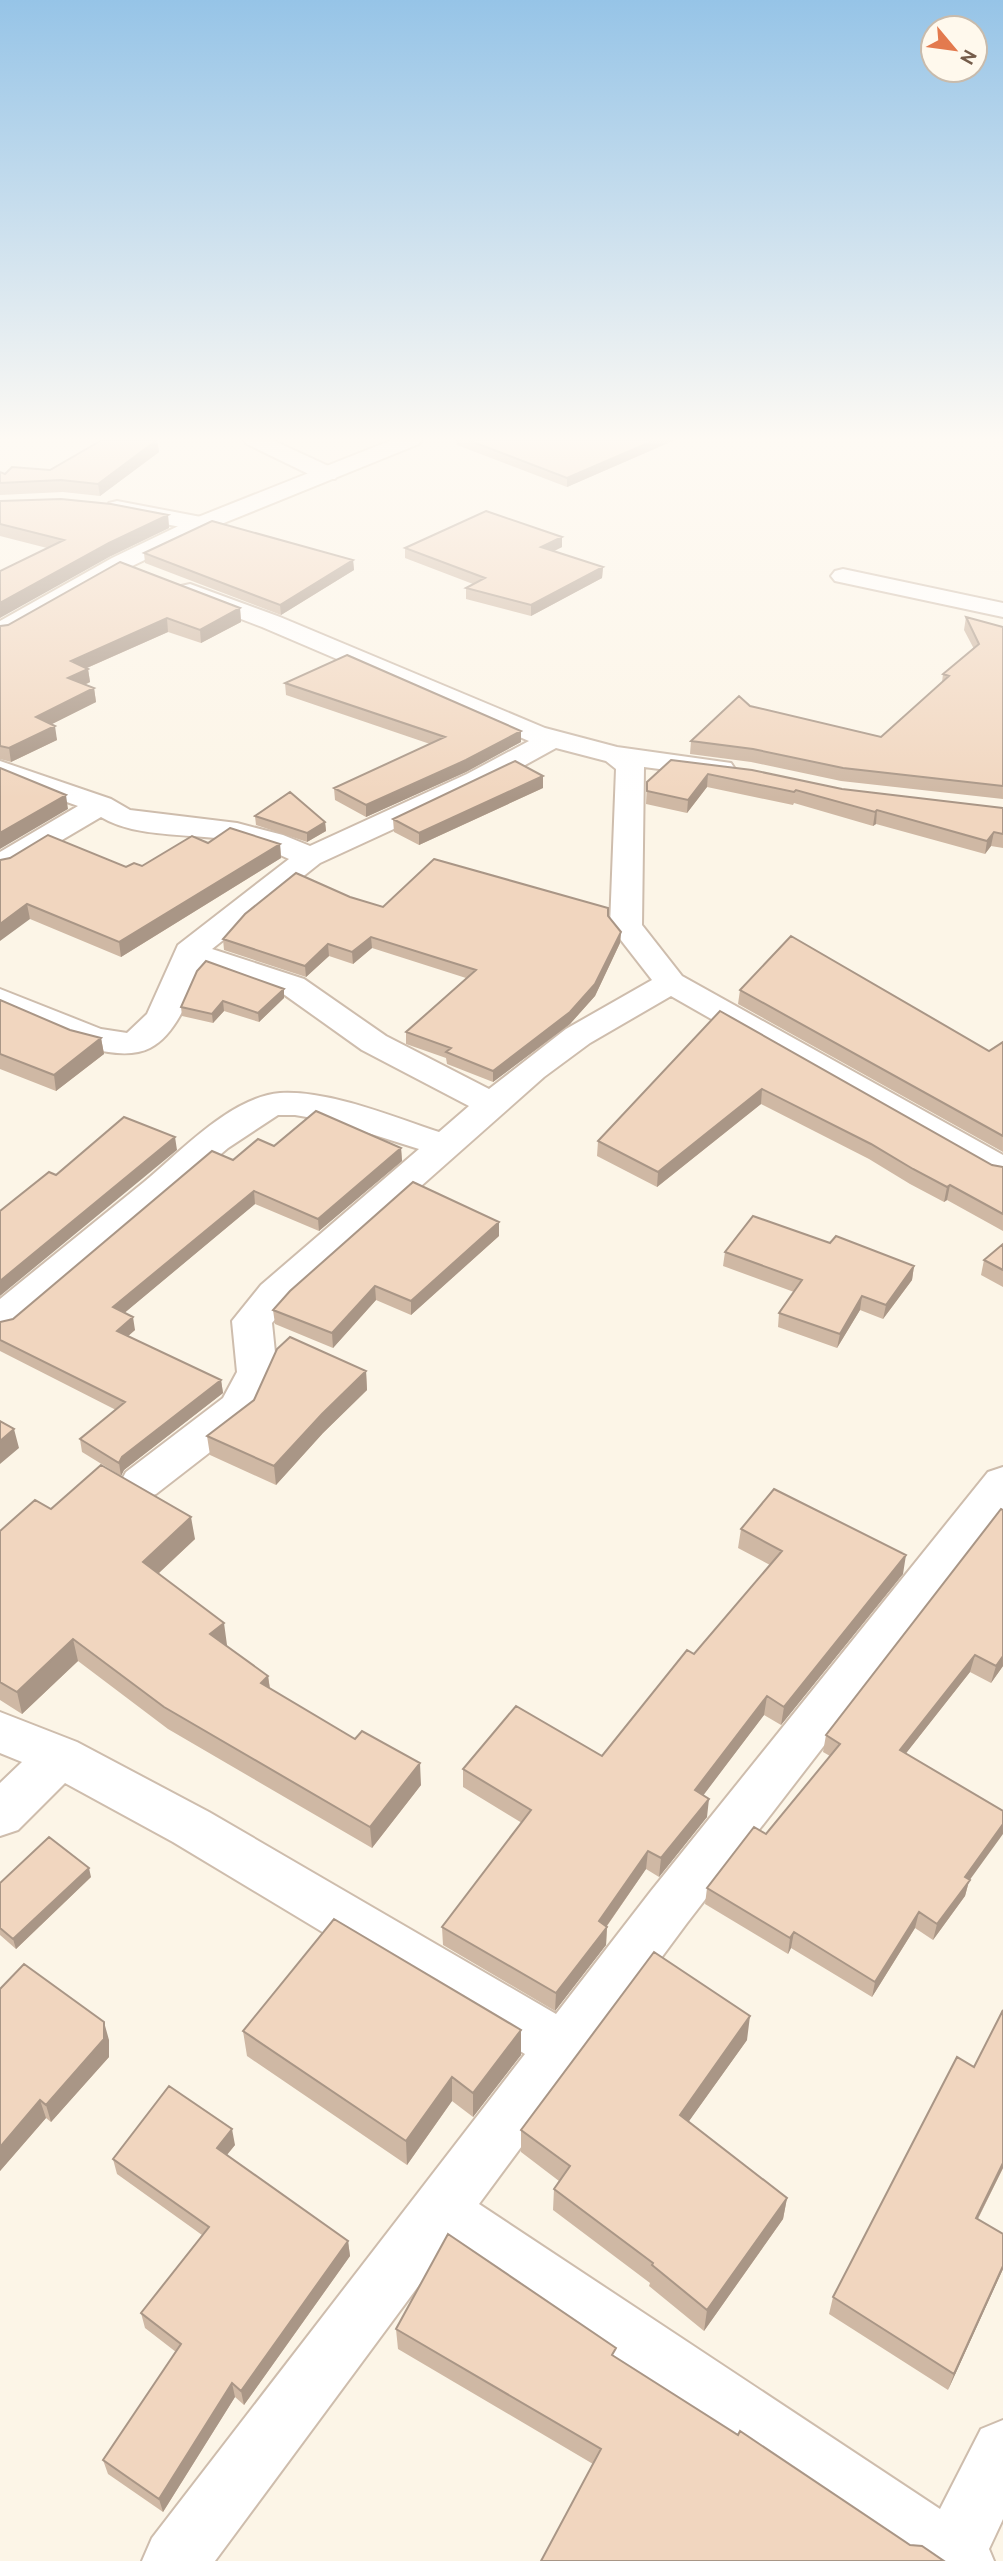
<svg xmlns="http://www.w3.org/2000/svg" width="1003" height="2561" font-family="Overpass,sans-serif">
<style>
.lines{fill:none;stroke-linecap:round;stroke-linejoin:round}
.street-casing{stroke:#cebdad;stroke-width:4}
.secondary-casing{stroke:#d0beaa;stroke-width:4}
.street{fill:#fff;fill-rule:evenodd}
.secondary{fill:#fff;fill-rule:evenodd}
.wall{fill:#cfb8a4}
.shaded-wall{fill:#a99686}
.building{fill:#f1d6bf;stroke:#a99686;stroke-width:2}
</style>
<rect width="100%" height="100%" fill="#fcf5e7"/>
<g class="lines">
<defs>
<path id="street" d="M 244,440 L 272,440 L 335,469 L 338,474 L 335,479 L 319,479 L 247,444 Z
M 117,501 L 201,517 L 209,519 L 212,524 L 209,529 L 201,531 L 109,513 L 106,508 L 109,503 Z
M 843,569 L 1003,603 L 1003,617 L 835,581 L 831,576 L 835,571 Z
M 190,584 L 280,617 L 545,728 L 617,747 L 731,763 L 735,769 L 731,775 L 721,777 L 644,767 L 642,925 L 682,976 L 1003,1155 L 1003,1181 L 990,1178 L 671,996 L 590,1043 L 544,1077 L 289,1303 L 272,1323 L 277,1372 L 254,1418 L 156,1494 L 141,1499 L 126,1494 L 120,1483 L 126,1472 L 223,1398 L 237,1372 L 232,1321 L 261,1285 L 419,1149 L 330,1121 L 295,1115 L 278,1115 L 228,1148 L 14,1330 L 0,1333 L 0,1299 C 48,1260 96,1221 144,1182 C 180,1152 231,1097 280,1093 C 329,1090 393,1117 439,1132 L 469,1106 L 362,1050 L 282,993 L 201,966 C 191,994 177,1034 150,1048 C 111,1068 36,1027 0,1011 L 0,989 L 101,1029 L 127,1033 L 147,1014 L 178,945 L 289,859 C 272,851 256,845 238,841 C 197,833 137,839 101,817 L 11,870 L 0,873 L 0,852 L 78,806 L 0,778 L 0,761 L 111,799 L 130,810 L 237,823 L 283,835 L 310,846 L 467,774 L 529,741 L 262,627 L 181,596 L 178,591 L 181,586 ZM 556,748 L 606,761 L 616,769 L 610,926 L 652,980 L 566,1029 L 489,1089 L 386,1036 L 304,979 L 212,949 L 320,863 L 487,786 Z
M 1003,1467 L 1003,1514 L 687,1923 L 479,2204 L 940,2509 L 981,2429 L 1003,2420 L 1003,2519 L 989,2549 L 994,2561 L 904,2561 L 445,2250 L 215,2561 L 142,2561 L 152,2538 L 525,2054 L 173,1842 L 65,1783 L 18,1830 L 0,1836 L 0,1783 L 22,1762 L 0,1753 L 0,1712 L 77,1742 L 209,1812 L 556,2014 L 651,1891 L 988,1472 Z"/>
<path id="secondary" d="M 392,440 L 422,440 L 419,444 L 209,529 L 128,568 L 9,636 L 0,638 L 0,621 L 112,558 L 193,519 Z"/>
</defs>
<use href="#street" class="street-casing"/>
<use href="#secondary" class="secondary-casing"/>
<use href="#street" class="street"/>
<use href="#secondary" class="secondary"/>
</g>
<path class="wall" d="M 157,440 L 159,452 L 100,496 L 63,492 L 0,495 L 0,472 L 5,474 L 50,470 Z
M 456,440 L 675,440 L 567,487 L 457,445 Z
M 0,501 L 168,515 L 169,528 L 111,556 L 47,548 L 0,536 Z
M 562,537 L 562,547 L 554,551 L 603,567 L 602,578 L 531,616 L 466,599 L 466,588 L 473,584 L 405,558 L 405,548 Z
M 144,553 L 353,560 L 354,570 L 281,615 L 145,563 Z
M 240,608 L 241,622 L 201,643 L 168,632 L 87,668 L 88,669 L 90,682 L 85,685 L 94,688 L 96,702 L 52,724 L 57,740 L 11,762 L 0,759 L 0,626 Z
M 966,617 L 1003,627 L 1003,799 L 841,781 L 751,762 L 690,754 L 691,741 L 750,706 L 881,737 L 942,682 L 943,674 L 974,649 L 964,630 Z
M 285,683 L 521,731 L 521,742 L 466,772 L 366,817 L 335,800 L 334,788 L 430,744 L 286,695 Z
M 671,760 L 842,789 L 1003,808 L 1003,848 L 991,846 L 985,854 L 876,824 L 873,826 L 794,803 L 793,805 L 707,787 L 687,813 L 646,804 L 647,782 Z
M 543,788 L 419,845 L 394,832 L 393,819 Z
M 255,816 L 325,822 L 326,831 L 307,842 L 256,825 Z
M 208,843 L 280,844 L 281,858 L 121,957 L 30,919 L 0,860 L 126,867 L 142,866 Z
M 350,897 L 383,907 L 608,916 L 621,932 L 620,943 L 595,996 L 570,1024 L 493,1082 L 447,1064 L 446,1058 L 406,1044 L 406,1032 L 466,978 L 372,948 L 353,964 L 329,956 L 306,977 L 224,950 L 223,939 Z
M 284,989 L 284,998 L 259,1022 L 224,1011 L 213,1023 L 182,1016 L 181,1007 Z
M 740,990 L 989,1051 L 1003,1042 L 1003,1152 L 738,1004 Z
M 0,1000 L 70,1030 L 101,1038 L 104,1054 L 56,1091 L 0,1069 Z
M 720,1011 L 992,1165 L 1003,1167 L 1003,1231 L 947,1200 L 944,1202 L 910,1184 L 869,1159 L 761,1104 L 657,1187 L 597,1156 L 598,1141 Z
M 274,1146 L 401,1148 L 402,1161 L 319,1231 L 255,1204 L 124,1313 L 135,1330 L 128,1336 L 221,1380 L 223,1393 L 124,1470 L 121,1476 L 82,1452 L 80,1439 L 116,1410 L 0,1351 L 0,1322 L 13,1319 L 233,1160 Z
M 499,1236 L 411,1315 L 376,1300 L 333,1348 L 275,1324 L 273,1310 Z
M 830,1243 L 914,1266 L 912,1280 L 883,1319 L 860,1310 L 837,1348 L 778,1327 L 779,1313 L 794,1292 L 723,1266 L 725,1252 Z
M 1003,1244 L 1003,1287 L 981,1275 L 984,1260 Z
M 366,1371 L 367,1390 L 323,1433 L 276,1485 L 210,1455 L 207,1436 Z
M 51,1509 L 195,1539 L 158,1574 L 227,1645 L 226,1646 L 268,1676 L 270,1688 L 421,1785 L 372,1848 L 168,1729 L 78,1661 L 22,1714 L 0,1700 L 0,1531 Z
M 1001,1509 L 1003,1666 L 991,1683 L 970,1672 L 906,1753 L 969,1881 L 965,1896 L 933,1940 L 915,1928 L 872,1997 L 791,1948 L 788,1954 L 705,1904 L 707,1888 L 766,1834 L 830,1756 L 823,1752 L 826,1735 Z
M 741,1529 L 903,1574 L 781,1725 L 764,1715 L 703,1795 L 707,1817 L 659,1877 L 646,1869 L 607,1926 L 606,1945 L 555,2011 L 443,1945 L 442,1927 L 522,1823 L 463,1787 L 463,1769 L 602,1756 L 694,1654 L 770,1565 L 738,1548 Z
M 91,1877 L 16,1949 L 0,1935 L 0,1883 Z
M 0,1989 L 109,2040 L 109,2057 L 51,2122 L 46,2118 L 0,2171 Z
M 1003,2010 L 1003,2168 L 978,2219 L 1003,2269 L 948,2390 L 829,2314 L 833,2297 L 974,2067 Z
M 521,2030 L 521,2055 L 473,2117 L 452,2101 L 407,2165 L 247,2056 L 243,2031 Z
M 747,2040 L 688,2122 L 787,2198 L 783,2219 L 704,2331 L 649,2286 L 650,2283 L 553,2210 L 554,2189 L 559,2181 L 521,2152 L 521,2130 Z
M 235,2145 L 227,2155 L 348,2241 L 350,2256 L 244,2405 L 235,2397 L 163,2512 L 108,2474 L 103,2460 L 176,2352 L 145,2328 L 141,2313 L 202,2235 L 117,2174 L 113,2159 Z
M 396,2329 L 615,2357 L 910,2545 L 593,2464 L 398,2349 Z"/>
<path class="shaded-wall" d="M 157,440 L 159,452 L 100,496 L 98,484 Z
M 655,440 L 675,440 L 567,487 L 567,478 Z
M 168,515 L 169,528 L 111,556 L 0,618 L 0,603 L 109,543 Z
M 562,537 L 562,547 L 540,558 L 541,547 Z
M 353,560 L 354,570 L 281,615 L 280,605 Z
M 603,567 L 602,578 L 531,616 L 531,605 Z
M 240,608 L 241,622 L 201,643 L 200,630 Z
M 167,618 L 168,632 L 73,674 L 71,661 Z
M 88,669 L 90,682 L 70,691 L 68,678 Z
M 94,688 L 96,702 L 38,731 L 36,717 Z
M 55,726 L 57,740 L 11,762 L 9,748 Z
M 521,731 L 521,742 L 466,772 L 366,817 L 366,805 Z
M 708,774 L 707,787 L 687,813 L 688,800 Z
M 543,776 L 543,788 L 419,845 L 419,833 Z
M 66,795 L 68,809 L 0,849 L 0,833 Z
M 877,810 L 876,824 L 873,826 L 875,812 Z
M 325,822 L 326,831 L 307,842 L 307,833 Z
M 994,832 L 991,846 L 985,854 L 987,841 Z
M 280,844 L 281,858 L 121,957 L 119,942 Z
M 27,904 L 30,919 L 0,941 L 0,924 Z
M 621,932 L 620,943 L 595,996 L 570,1024 L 493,1082 L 493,1071 Z
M 371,937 L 372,948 L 353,964 L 352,952 Z
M 328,944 L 329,956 L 306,977 L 305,966 Z
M 284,989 L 284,998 L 259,1022 L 258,1013 Z
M 223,1001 L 224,1011 L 213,1023 L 212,1014 Z
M 101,1038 L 104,1054 L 56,1091 L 54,1075 Z
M 762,1089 L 761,1104 L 657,1187 L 658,1172 Z
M 175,1137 L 177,1150 L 0,1296 L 0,1281 Z
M 401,1148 L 402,1161 L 319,1231 L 318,1219 Z
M 950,1185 L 947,1200 L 944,1202 L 947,1187 Z
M 254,1191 L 255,1204 L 116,1320 L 113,1307 Z
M 499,1222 L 499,1236 L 411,1315 L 411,1301 Z
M 914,1266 L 912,1280 L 883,1319 L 886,1305 Z
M 375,1286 L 376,1300 L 333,1348 L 332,1333 Z
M 862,1296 L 860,1310 L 837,1348 L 840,1334 Z
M 133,1317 L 135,1330 L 119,1344 L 117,1331 Z
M 366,1371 L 367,1390 L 323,1433 L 276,1485 L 274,1466 L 322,1414 Z
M 221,1380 L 223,1393 L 124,1470 L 121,1476 L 119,1463 L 122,1457 Z
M 14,1429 L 19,1448 L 0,1464 L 0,1441 Z
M 191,1517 L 195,1539 L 147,1584 L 143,1562 Z
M 906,1555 L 903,1574 L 781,1725 L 784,1707 Z
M 224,1623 L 227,1645 L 214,1657 L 210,1634 Z
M 73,1639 L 78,1661 L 22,1714 L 17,1692 Z
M 975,1655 L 970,1672 L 896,1766 L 900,1750 Z
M 1003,1656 L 1003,1666 L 991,1683 L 996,1666 Z
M 268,1676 L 271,1698 L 261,1683 Z
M 767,1696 L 764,1715 L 693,1809 L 695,1790 Z
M 420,1763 L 421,1785 L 372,1848 L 370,1827 Z
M 709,1799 L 707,1817 L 659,1877 L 661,1858 Z
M 1003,1824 L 1003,1834 L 969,1881 L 965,1896 L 933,1940 L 937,1924 L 965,1877 Z
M 648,1851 L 646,1869 L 599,1937 L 607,1927 L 606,1945 L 555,2011 L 556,1993 L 599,1921 Z
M 89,1868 L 91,1877 L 16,1949 L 13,1939 Z
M 919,1912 L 915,1928 L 872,1997 L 875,1982 Z
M 794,1932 L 791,1948 L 788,1954 L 790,1938 Z
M 750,2016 L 747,2040 L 677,2138 L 680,2115 Z
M 104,2022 L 109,2040 L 109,2057 L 51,2122 L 46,2105 Z
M 521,2030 L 521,2055 L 473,2117 L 473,2093 Z
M 452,2077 L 452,2101 L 407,2165 L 406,2141 Z
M 40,2100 L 46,2118 L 0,2171 L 0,2147 Z
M 232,2129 L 235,2145 L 220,2163 L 217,2148 Z
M 1003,2163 L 1003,2168 L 970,2234 L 976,2218 Z
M 787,2198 L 783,2219 L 704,2331 L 707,2310 Z
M 348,2241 L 350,2256 L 244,2405 L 241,2391 Z
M 1003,2266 L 1003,2269 L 948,2390 L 954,2374 Z
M 232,2383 L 235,2397 L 163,2512 L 159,2499 Z"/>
<path class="building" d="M 102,440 L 157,440 L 98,484 L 61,480 L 0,483 L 0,472 L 5,474 L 12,467 L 50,470 Z
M 468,440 L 655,440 L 567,478 Z
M 61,499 L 111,504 L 168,515 L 109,543 L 0,603 L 0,571 L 64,540 L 0,524 L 0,501 Z
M 486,511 L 562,537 L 541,547 L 603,567 L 531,605 L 466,588 L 485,578 L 405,548 Z
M 212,521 L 353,560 L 280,605 L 144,553 Z
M 120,562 L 240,608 L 200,630 L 167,618 L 71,661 L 88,669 L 68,678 L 94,688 L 36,717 L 55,726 L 9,748 L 0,746 L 0,626 L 8,625 Z
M 966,617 L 1003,627 L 1003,786 L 843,768 L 753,749 L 691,741 L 739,696 L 750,706 L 881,737 L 949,676 L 943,674 L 979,644 Z
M 347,655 L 521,731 L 466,760 L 366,805 L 334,788 L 445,737 L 285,683 Z
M 671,760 L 752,770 L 842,789 L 1003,808 L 1003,834 L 994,832 L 987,841 L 877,810 L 875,812 L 796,790 L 794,792 L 708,774 L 688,800 L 647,791 L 647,782 Z
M 515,761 L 543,776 L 419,833 L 393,819 Z
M 0,768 L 66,795 L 0,833 Z
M 290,792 L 325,822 L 307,833 L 255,816 Z
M 230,828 L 280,844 L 119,942 L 27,904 L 0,924 L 0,860 L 10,858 L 48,835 L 126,867 L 134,863 L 142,866 L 192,836 L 208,843 Z
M 434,859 L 608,908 L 608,916 L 621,932 L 595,984 L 570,1012 L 493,1071 L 446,1052 L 451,1048 L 406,1032 L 476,970 L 371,937 L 352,952 L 328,944 L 305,966 L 223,939 L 245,914 L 296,873 L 350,897 L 383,907 Z
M 791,936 L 989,1051 L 1003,1042 L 1003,1136 L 740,990 Z
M 206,961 L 284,989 L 258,1013 L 223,1001 L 212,1014 L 181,1007 L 197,971 Z
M 0,1000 L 70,1030 L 101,1038 L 54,1075 L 0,1054 Z
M 720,1011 L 992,1165 L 1003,1167 L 1003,1214 L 950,1185 L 947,1187 L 913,1169 L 871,1144 L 762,1089 L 658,1172 L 598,1141 Z
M 316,1111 L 401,1148 L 318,1219 L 254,1191 L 113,1307 L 133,1317 L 117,1331 L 221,1380 L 122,1457 L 119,1463 L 80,1439 L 125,1402 L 0,1340 L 0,1322 L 13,1319 L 212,1151 L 233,1160 L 258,1139 L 274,1146 Z
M 124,1117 L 175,1137 L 0,1281 L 0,1211 L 49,1172 L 56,1175 Z
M 413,1182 L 499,1222 L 411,1301 L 375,1286 L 332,1333 L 273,1310 L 290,1291 Z
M 753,1216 L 830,1243 L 836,1236 L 914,1266 L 886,1305 L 862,1296 L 840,1334 L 779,1313 L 802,1280 L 725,1252 Z
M 1003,1244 L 1003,1270 L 984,1260 Z
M 290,1337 L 366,1371 L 322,1414 L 274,1466 L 207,1436 L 254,1400 L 277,1349 Z
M 0,1421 L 14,1429 L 0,1441 Z
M 101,1465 L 191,1517 L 143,1562 L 224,1623 L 210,1634 L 268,1676 L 261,1683 L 355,1739 L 362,1731 L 420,1763 L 370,1827 L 164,1707 L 73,1639 L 17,1692 L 0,1682 L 0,1531 L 35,1500 L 51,1509 Z
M 774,1489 L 906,1555 L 784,1707 L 767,1696 L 695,1790 L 709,1799 L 661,1858 L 648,1851 L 599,1921 L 607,1927 L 556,1993 L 442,1927 L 531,1810 L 463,1769 L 516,1706 L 602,1756 L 687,1650 L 694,1654 L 782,1551 L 741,1529 Z
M 1001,1509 L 1003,1510 L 1003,1656 L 996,1666 L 975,1655 L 900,1750 L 1003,1811 L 1003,1824 L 965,1877 L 970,1880 L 937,1924 L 919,1912 L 875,1982 L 794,1932 L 790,1938 L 707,1888 L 754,1827 L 766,1834 L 840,1744 L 826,1735 Z
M 49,1837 L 89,1868 L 13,1939 L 0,1928 L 0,1883 Z
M 334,1919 L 521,2030 L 473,2093 L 452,2077 L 406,2141 L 243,2031 Z
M 654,1952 L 750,2016 L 680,2115 L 787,2198 L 707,2310 L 652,2265 L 653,2263 L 554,2189 L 570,2166 L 521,2130 Z
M 24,1964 L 104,2022 L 104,2039 L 46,2105 L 40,2100 L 0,2147 L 0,1989 Z
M 1003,2010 L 1003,2163 L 976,2218 L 1003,2234 L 1003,2266 L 954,2374 L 833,2297 L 957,2057 L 974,2067 Z
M 169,2086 L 232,2129 L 217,2148 L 348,2241 L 241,2391 L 232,2383 L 159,2499 L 103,2460 L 181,2344 L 141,2313 L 209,2227 L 113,2159 Z
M 448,2234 L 616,2348 L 612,2355 L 738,2435 L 740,2431 L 910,2545 L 922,2546 L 944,2561 L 541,2561 L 601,2449 L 396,2329 Z"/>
<linearGradient id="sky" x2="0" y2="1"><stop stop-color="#96c4e7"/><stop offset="0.55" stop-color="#fefaf4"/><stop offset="1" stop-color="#fefaf4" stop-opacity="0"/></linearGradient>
<rect width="1003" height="799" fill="url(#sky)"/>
<g transform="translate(954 49) rotate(119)"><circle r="33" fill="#fff9ed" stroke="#c8bbac" stroke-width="2"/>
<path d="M0-5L12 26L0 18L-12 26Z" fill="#e37a4e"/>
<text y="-10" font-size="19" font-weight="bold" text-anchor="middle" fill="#755d4b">N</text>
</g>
</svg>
